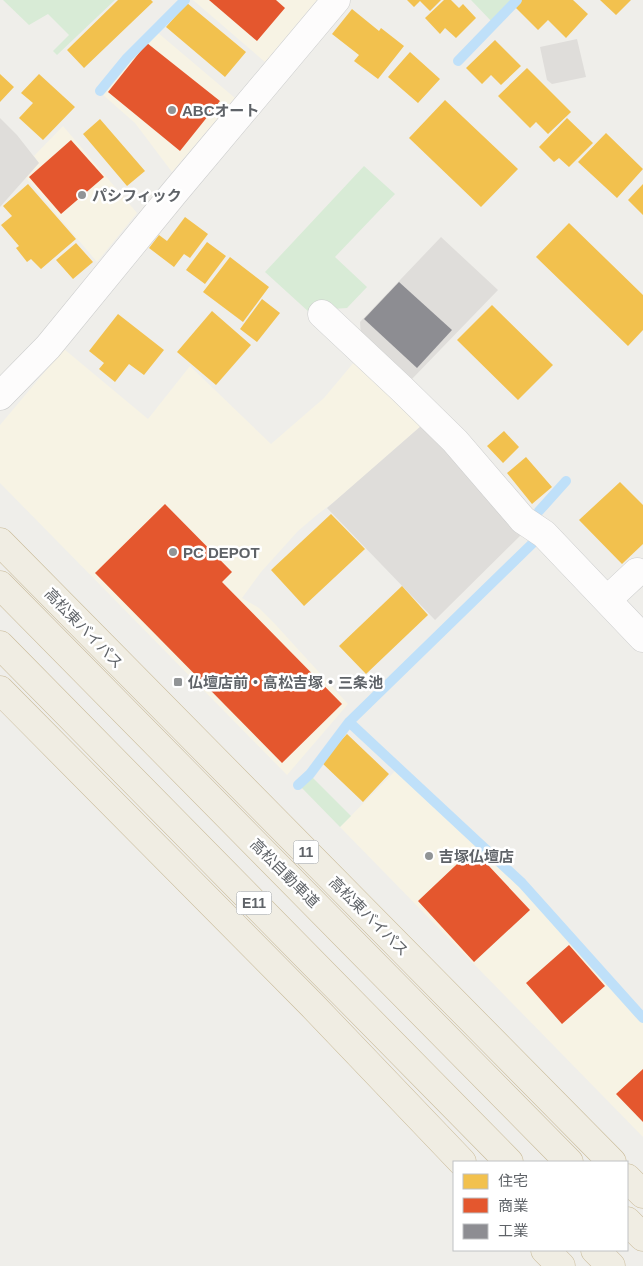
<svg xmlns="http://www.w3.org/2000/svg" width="643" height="1266" font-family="Helvetica,'Noto Sans JP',sans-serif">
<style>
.commercial{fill:#f7f3e4}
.industrial{fill:#dfddda}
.green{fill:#d8ebd6}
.homes{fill:#f2c14e}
.shops{fill:#e4572e}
.industry{fill:#8d8d92}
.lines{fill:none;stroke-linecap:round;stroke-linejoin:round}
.stream{stroke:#bfe0f9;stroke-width:10}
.street-casing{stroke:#cbcccc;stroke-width:29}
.highway-casing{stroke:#c8b996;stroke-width:29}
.street{stroke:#fdfcfc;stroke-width:28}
.highway{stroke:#f0ede3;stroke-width:28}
.poi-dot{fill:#919496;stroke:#fff;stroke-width:2}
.labels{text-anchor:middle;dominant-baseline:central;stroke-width:5;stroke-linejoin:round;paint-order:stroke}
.shield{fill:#fff;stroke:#8f9295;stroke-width:1}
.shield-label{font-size:14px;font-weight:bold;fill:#5f6368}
.poi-label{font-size:15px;font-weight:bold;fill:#5f6368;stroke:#fff;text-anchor:start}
.street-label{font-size:15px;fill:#5f6368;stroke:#fff}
</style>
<rect width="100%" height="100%" fill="#efeeea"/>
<path class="commercial" d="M 193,0 L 317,0 L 265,62 Z
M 157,32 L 235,98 L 172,172 L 135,123 L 102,94 L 128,60 Z
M 63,126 L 137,213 L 97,262 L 26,178 L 39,163 L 34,156 Z
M 64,349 L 148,419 L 190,366 L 271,444 L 324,398 L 355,361 L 421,426 L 338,499 L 318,514 L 298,531 L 261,572 L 242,598 L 259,608 L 274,623 L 348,704 L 287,775 L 0,483 L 0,425 Z
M 397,769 L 521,885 L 643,1021 L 643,1137 L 340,827 Z"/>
<path class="industrial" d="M 577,39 L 586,77 L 552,84 L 547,80 L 540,47 Z
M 0,118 L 17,135 L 39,163 L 0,207 Z
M 441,237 L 498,290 L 411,380 L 361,336 L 360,322 Z
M 421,426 L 448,450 L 522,534 L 435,620 L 327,508 Z"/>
<path class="green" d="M 3,0 L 115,0 L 57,55 L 53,51 L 69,35 L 48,14 L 29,25 Z
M 471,0 L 514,0 L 493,23 Z
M 364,166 L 395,194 L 335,257 L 367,287 L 347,308 L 333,309 L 323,300 L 310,313 L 265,272 Z
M 311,776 L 351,816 L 340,827 L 300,786 Z"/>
<path class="homes" d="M 118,0 L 151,0 L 153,2 L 84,68 L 67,50 Z
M 407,0 L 441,0 L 430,11 L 420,1 L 414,7 Z
M 444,0 L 451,0 L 459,8 L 463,4 L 476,18 L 456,38 L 445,28 L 440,34 L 425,18 Z
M 521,0 L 573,0 L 588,14 L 566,38 L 548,20 L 538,30 L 515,7 Z
M 600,0 L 631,0 L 616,15 Z
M 187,3 L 246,52 L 225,77 L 166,27 Z
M 352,9 L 379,31 L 381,28 L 404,46 L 378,79 L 354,61 L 359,55 L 332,34 Z
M 495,40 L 521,66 L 501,85 L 491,75 L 482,84 L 466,68 Z
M 410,52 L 440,79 L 418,103 L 388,77 Z
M 527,68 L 571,112 L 548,134 L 536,122 L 530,128 L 498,96 Z
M 0,74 L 14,87 L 0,102 Z
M 39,74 L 75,107 L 43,140 L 19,118 L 33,103 L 21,93 Z
M 445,100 L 518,169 L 481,207 L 409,138 Z
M 567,118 L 593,143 L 569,167 L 559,158 L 554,162 L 539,147 Z
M 100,119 L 145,171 L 127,186 L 83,134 Z
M 606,133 L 643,169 L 617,198 L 578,162 Z
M 28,184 L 76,239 L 41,269 L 31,259 L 27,262 L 16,248 L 19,246 L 1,225 L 12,216 L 3,206 Z
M 643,184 L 643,215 L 628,200 Z
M 185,217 L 208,234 L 190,258 L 184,254 L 174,267 L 149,248 L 159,235 L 167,241 Z
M 569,223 L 643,295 L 643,330 L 628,346 L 536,257 Z
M 207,242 L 226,256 L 205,284 L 186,270 Z
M 76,243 L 93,262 L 73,279 L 56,260 Z
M 230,257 L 269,287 L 243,322 L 203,292 Z
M 262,299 L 280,313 L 257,342 L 240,329 Z
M 492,305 L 553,365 L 518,400 L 457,340 Z
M 212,311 L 251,345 L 216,385 L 177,352 Z
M 118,314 L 164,350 L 144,375 L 129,364 L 115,382 L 99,369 L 104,363 L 89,351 Z
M 504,431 L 519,447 L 503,463 L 487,446 Z
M 526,457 L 552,487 L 532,504 L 507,473 Z
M 620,482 L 643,505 L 643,544 L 622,564 L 579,520 Z
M 331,514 L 365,549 L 304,606 L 271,570 Z
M 402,586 L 428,615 L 366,674 L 339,646 Z
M 347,734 L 389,774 L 363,802 L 321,762 Z"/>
<path class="shops" d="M 209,0 L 276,0 L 285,8 L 257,41 Z
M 147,43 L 220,101 L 180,151 L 108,92 Z
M 71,140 L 104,177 L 61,214 L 29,177 Z
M 165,504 L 232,572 L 222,582 L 342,704 L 282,763 L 95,573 Z
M 473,849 L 530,910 L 474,962 L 418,901 Z
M 569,945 L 605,986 L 562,1024 L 526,983 Z
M 643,1069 L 643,1122 L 616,1094 Z"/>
<path class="industry" d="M 399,282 L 452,330 L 417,368 L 364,319 Z"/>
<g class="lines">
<path class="stream" d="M 458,61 L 517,0
M 100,91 L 127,58 L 185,0
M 539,511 L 566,481
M 349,722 L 522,883 L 643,1018
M 298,785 L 310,774 L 349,722 L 537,539"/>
<defs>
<path id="street" d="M 322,314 L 402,389 L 455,441 L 523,520 L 544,534 L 643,638
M 0,396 L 48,347 L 174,193 L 336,0
M 607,600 L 637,572"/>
<path id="highway" d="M 0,542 L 612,1162
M 0,585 L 569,1162
M 0,645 L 509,1162
M 0,690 L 312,1005 L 462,1162
M 627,1178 L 643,1194
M 627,1221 L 643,1237
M 545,1250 L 561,1266
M 595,1250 L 611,1266"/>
</defs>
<use href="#street" class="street-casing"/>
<use href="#highway" class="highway-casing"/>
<use href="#street" class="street"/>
<use href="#highway" class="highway"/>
</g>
<g class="poi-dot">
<circle cx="172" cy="110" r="5"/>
<circle cx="82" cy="195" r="5"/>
<circle cx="173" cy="552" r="5"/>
<rect x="173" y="677" width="10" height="10" rx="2.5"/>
<circle cx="429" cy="856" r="5"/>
</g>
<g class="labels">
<g class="shield">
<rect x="293.5" y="840.5" width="25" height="23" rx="4"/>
<rect x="236.5" y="891.5" width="35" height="23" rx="4"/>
</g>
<g class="shield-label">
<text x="306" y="852">11</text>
<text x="254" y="903">E11</text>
</g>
<g class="poi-label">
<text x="182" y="110">ABCオート</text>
<text x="92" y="195">パシフィック</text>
<text x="183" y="552">PC DEPOT</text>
<text x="188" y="682">仏壇店前・高松吉塚・三条池</text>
<text x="439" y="856">吉塚仏壇店</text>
</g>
<g class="street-label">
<text transform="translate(84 628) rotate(46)">高松東バイパス</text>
<text transform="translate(285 873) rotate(45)">高松自動車道</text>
<text transform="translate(369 916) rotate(45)">高松東バイパス</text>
</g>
</g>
<rect x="453" y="1161" width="175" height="90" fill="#ffffff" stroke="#bfc1c3"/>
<rect x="463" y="1174" width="25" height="15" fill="#f2c14e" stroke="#bfc1c3"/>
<text x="498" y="1186" font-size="15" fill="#5f6368">住宅</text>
<rect x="463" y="1198" width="25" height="15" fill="#e4572e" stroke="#bfc1c3"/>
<text x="498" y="1211" font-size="15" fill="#5f6368">商業</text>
<rect x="463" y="1224" width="25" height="15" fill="#8d8d92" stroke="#bfc1c3"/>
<text x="498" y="1236" font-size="15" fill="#5f6368">工業</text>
</svg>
